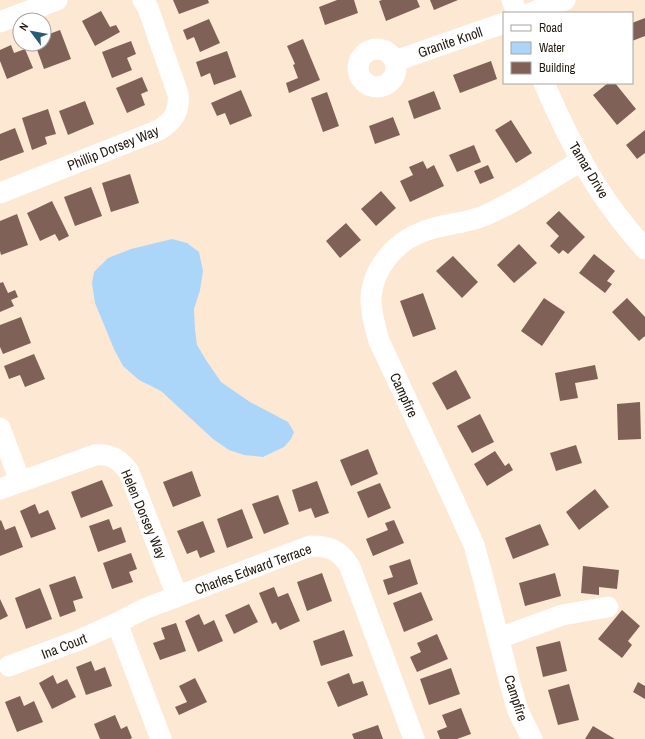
<svg xmlns="http://www.w3.org/2000/svg" width="645" height="739" font-family="'Archivo Narrow',sans-serif">
<style>
.water{fill:#acd6f9}
.building{fill:#806157}
.lines{fill:none;stroke-linecap:round;stroke-linejoin:round}
.minor{stroke:#fff;stroke-width:21}
.labels{text-anchor:middle;dominant-baseline:central;stroke-width:3;stroke-linejoin:round;paint-order:stroke}
.street-label{font-size:14px;fill:#231b11;stroke:#fff}
</style>
<rect width="100%" height="100%" fill="#fce8d3"/>
<path class="water" d="M 172,239 L 187,243 L 199,252 L 203,271 L 200,290 L 194,309 L 195,330 L 197,345 L 206,360 L 221,382 L 250,402 L 288,422 L 294,432 L 291,439 L 284,447 L 263,457 L 244,455 L 229,450 L 213,439 L 161,391 L 139,380 L 123,366 L 114,349 L 95,303 L 92,283 L 94,272 L 108,258 L 131,249 Z"/>
<path class="building" d="M 173,0 L 208,0 L 209,3 L 179,14 Z
M 337,0 L 354,0 L 358,13 L 325,25 L 319,7 Z
M 382,0 L 417,0 L 420,7 L 386,21 L 379,1 Z
M 430,0 L 458,0 L 434,10 Z
M 101,11 L 110,27 L 116,25 L 120,32 L 95,46 L 82,21 Z
M 645,18 L 645,36 L 632,41 L 632,23 Z
M 209,19 L 220,43 L 200,52 L 194,37 L 187,40 L 183,30 Z
M 60,30 L 71,59 L 44,69 L 35,44 L 44,44 L 44,36 Z
M 303,39 L 320,80 L 289,93 L 286,83 L 298,78 L 293,65 L 295,64 L 287,46 Z
M 131,41 L 136,54 L 127,58 L 132,70 L 112,78 L 102,52 Z
M 11,45 L 14,53 L 25,49 L 33,68 L 7,79 L 0,61 L 0,50 Z
M 227,51 L 236,77 L 214,85 L 210,73 L 201,77 L 196,62 Z
M 491,61 L 497,79 L 460,93 L 453,75 Z
M 142,77 L 148,91 L 141,94 L 145,105 L 127,113 L 116,88 Z
M 608,83 L 615,83 L 636,109 L 617,125 L 593,95 Z
M 241,90 L 252,116 L 230,125 L 225,113 L 217,116 L 211,103 Z
M 434,91 L 441,109 L 414,119 L 408,101 Z
M 327,92 L 339,126 L 323,132 L 311,98 Z
M 85,101 L 94,124 L 68,135 L 59,111 Z
M 48,109 L 56,134 L 45,137 L 47,144 L 32,150 L 22,118 Z
M 393,117 L 400,135 L 375,144 L 369,126 Z
M 511,120 L 532,153 L 516,163 L 495,130 Z
M 15,128 L 24,152 L 0,161 L 0,134 Z
M 645,130 L 645,153 L 637,159 L 626,145 Z
M 474,145 L 481,162 L 457,172 L 449,155 Z
M 423,161 L 427,169 L 434,165 L 444,186 L 410,202 L 400,181 L 413,175 L 409,167 Z
M 488,165 L 494,178 L 480,184 L 474,171 Z
M 130,174 L 139,203 L 111,212 L 102,183 Z
M 91,187 L 102,216 L 75,226 L 64,197 Z
M 381,191 L 396,208 L 376,226 L 361,209 Z
M 52,201 L 69,236 L 59,241 L 55,234 L 40,241 L 27,213 Z
M 559,211 L 585,237 L 568,254 L 563,250 L 559,254 L 550,246 L 559,236 L 546,223 Z
M 17,214 L 28,245 L 1,255 L 0,251 L 0,221 Z
M 346,223 L 361,240 L 340,258 L 326,241 Z
M 519,244 L 537,263 L 514,283 L 497,265 Z
M 594,254 L 615,271 L 607,281 L 612,284 L 605,293 L 579,273 Z
M 453,256 L 478,282 L 462,298 L 436,271 Z
M 3,282 L 8,293 L 15,290 L 18,297 L 11,300 L 14,306 L 0,312 L 0,283 Z
M 423,293 L 436,329 L 413,337 L 400,301 Z
M 544,298 L 565,312 L 542,346 L 521,331 Z
M 627,298 L 645,317 L 645,336 L 639,341 L 612,312 Z
M 21,317 L 31,343 L 3,354 L 0,347 L 0,325 Z
M 34,354 L 45,379 L 25,387 L 20,375 L 9,379 L 4,366 Z
M 595,365 L 598,379 L 575,383 L 578,398 L 560,401 L 555,373 Z
M 456,370 L 471,398 L 447,410 L 432,383 Z
M 640,402 L 641,439 L 618,440 L 617,404 Z
M 480,414 L 494,442 L 472,453 L 457,426 Z
M 576,445 L 582,463 L 556,471 L 550,453 Z
M 368,449 L 378,474 L 351,486 L 340,460 Z
M 495,451 L 505,466 L 509,463 L 513,470 L 487,486 L 474,464 Z
M 192,471 L 201,496 L 173,507 L 163,482 Z
M 102,480 L 113,506 L 81,518 L 71,492 Z
M 317,481 L 329,513 L 315,518 L 311,508 L 299,512 L 292,490 Z
M 380,483 L 391,508 L 368,518 L 357,492 Z
M 595,489 L 609,507 L 579,530 L 566,512 Z
M 278,495 L 289,524 L 264,534 L 252,504 Z
M 35,504 L 39,514 L 48,510 L 56,529 L 31,538 L 20,511 Z
M 242,509 L 253,538 L 227,548 L 217,519 Z
M 109,519 L 113,530 L 121,527 L 126,542 L 98,552 L 89,526 Z
M 1,520 L 5,530 L 15,526 L 23,547 L 0,556 L 0,521 Z
M 394,520 L 404,543 L 373,556 L 366,539 L 388,530 L 385,523 Z
M 203,521 L 215,552 L 200,558 L 197,550 L 187,554 L 177,531 Z
M 540,524 L 549,545 L 513,559 L 505,538 Z
M 131,553 L 137,569 L 129,572 L 133,582 L 112,589 L 103,563 Z
M 410,559 L 418,584 L 388,595 L 383,580 L 393,577 L 389,566 Z
M 583,566 L 619,570 L 617,589 L 599,587 L 599,595 L 581,593 Z
M 322,573 L 332,601 L 307,611 L 297,582 Z
M 555,573 L 561,596 L 525,606 L 519,583 Z
M 75,576 L 83,598 L 73,601 L 76,611 L 60,617 L 49,585 Z
M 274,587 L 278,597 L 288,593 L 300,621 L 280,630 L 276,622 L 272,624 L 259,593 Z
M 40,588 L 52,619 L 26,629 L 15,598 Z
M 421,592 L 433,620 L 404,632 L 393,603 Z
M 0,599 L 8,616 L 0,620 Z
M 249,604 L 258,622 L 234,634 L 225,615 Z
M 622,610 L 640,626 L 628,641 L 632,645 L 622,658 L 598,639 Z
M 199,614 L 204,625 L 214,620 L 223,641 L 198,652 L 185,621 Z
M 176,623 L 186,651 L 160,660 L 153,643 L 165,639 L 161,628 Z
M 344,630 L 353,656 L 321,666 L 313,641 Z
M 437,634 L 448,659 L 417,672 L 410,657 L 421,652 L 417,643 Z
M 560,641 L 567,671 L 543,677 L 536,647 Z
M 91,661 L 95,671 L 105,667 L 112,686 L 86,695 L 76,667 Z
M 451,668 L 460,694 L 429,705 L 420,679 Z
M 349,673 L 353,684 L 363,681 L 368,695 L 338,707 L 327,682 Z
M 53,675 L 57,684 L 67,679 L 76,697 L 52,709 L 39,683 Z
M 195,678 L 207,702 L 179,715 L 175,707 L 187,702 L 179,686 Z
M 638,682 L 645,686 L 645,699 L 633,692 Z
M 569,684 L 579,720 L 558,725 L 548,690 Z
M 20,696 L 24,706 L 34,701 L 43,722 L 17,732 L 5,702 Z
M 461,708 L 471,734 L 457,739 L 440,739 L 437,731 L 447,727 L 442,715 Z
M 115,715 L 121,729 L 127,726 L 132,738 L 130,739 L 100,739 L 94,724 Z
M 378,725 L 383,739 L 354,739 L 352,734 Z
M 593,726 L 615,739 L 585,739 Z"/>
<g class="lines">
<path class="minor" d="M 512,0 L 517,13
M 531,13 L 565,0
M 0,22 L 57,0
M358 68a19 19 0 1 1 38 0a19 19 0 1 1-38 0Z
M 395,61 L 504,23
M 544,83 C 560,120 578,158 600,191 C 613,211 629,231 645,249
M 0,193 L 159,130 C 173,121 180,112 178,94 L 148,8 L 143,0
M 0,428 L 20,481
M 0,489 L 95,455 C 111,453 120,460 129,472 L 177,596
M 117,623 L 161,739
M 499,638 L 562,615 L 608,607
M 9,666 L 79,640 L 117,623 L 144,609 L 310,546 C 330,546 340,550 350,567 L 414,739
M 532,739 L 518,711 L 511,687 L 482,574 L 474,545 L 450,492 L 379,341 C 375,327 371,313 371,299 C 372,269 395,242 422,232 C 443,223 466,224 486,215 C 520,200 551,179 582,160"/>
</g>
<g class="labels">
<g class="street-label">
<text transform="translate(450 42) rotate(-19)">Granite Knoll</text>
<text transform="translate(113 148) rotate(-22)">Phillip Dorsey Way</text>
<text transform="translate(589 170) rotate(59)">Tamar Drive</text>
<text transform="translate(404 395) rotate(65)">Campfire</text>
<text transform="translate(144 514) rotate(67)">Helen Dorsey Way</text>
<text transform="translate(253 569) rotate(-20)">Charles Edward Terrace</text>
<text transform="translate(64 646) rotate(-21)">Ina Court</text>
<text transform="translate(516 698) rotate(72)">Campfire</text>
</g>
</g>
<rect x="503" y="12" width="130" height="72" fill="#ffffff" stroke="#a7a4a0"/>
<rect x="511" y="25" width="20" height="6" fill="#ffffff" stroke="#a7a4a0"/>
<text x="539" y="32" font-size="12" fill="#231b11">Road</text>
<rect x="511" y="42" width="20" height="12" fill="#acd6f9" stroke="#a7a4a0"/>
<text x="539" y="52" font-size="12" fill="#231b11">Water</text>
<rect x="511" y="62" width="20" height="12" fill="#806157" stroke="#a7a4a0"/>
<text x="539" y="72" font-size="12" fill="#231b11">Building</text>
<g transform="translate(32 32) rotate(302)"><circle r="19" fill="#ffffff" stroke="#a7a4a0"/>
<path d="M0-3L7 15L0 10L-7 15Z" fill="#275c78"/>
<text y="-6" font-size="11" font-weight="bold" text-anchor="middle" fill="#231b11">N</text>
</g>
</svg>
